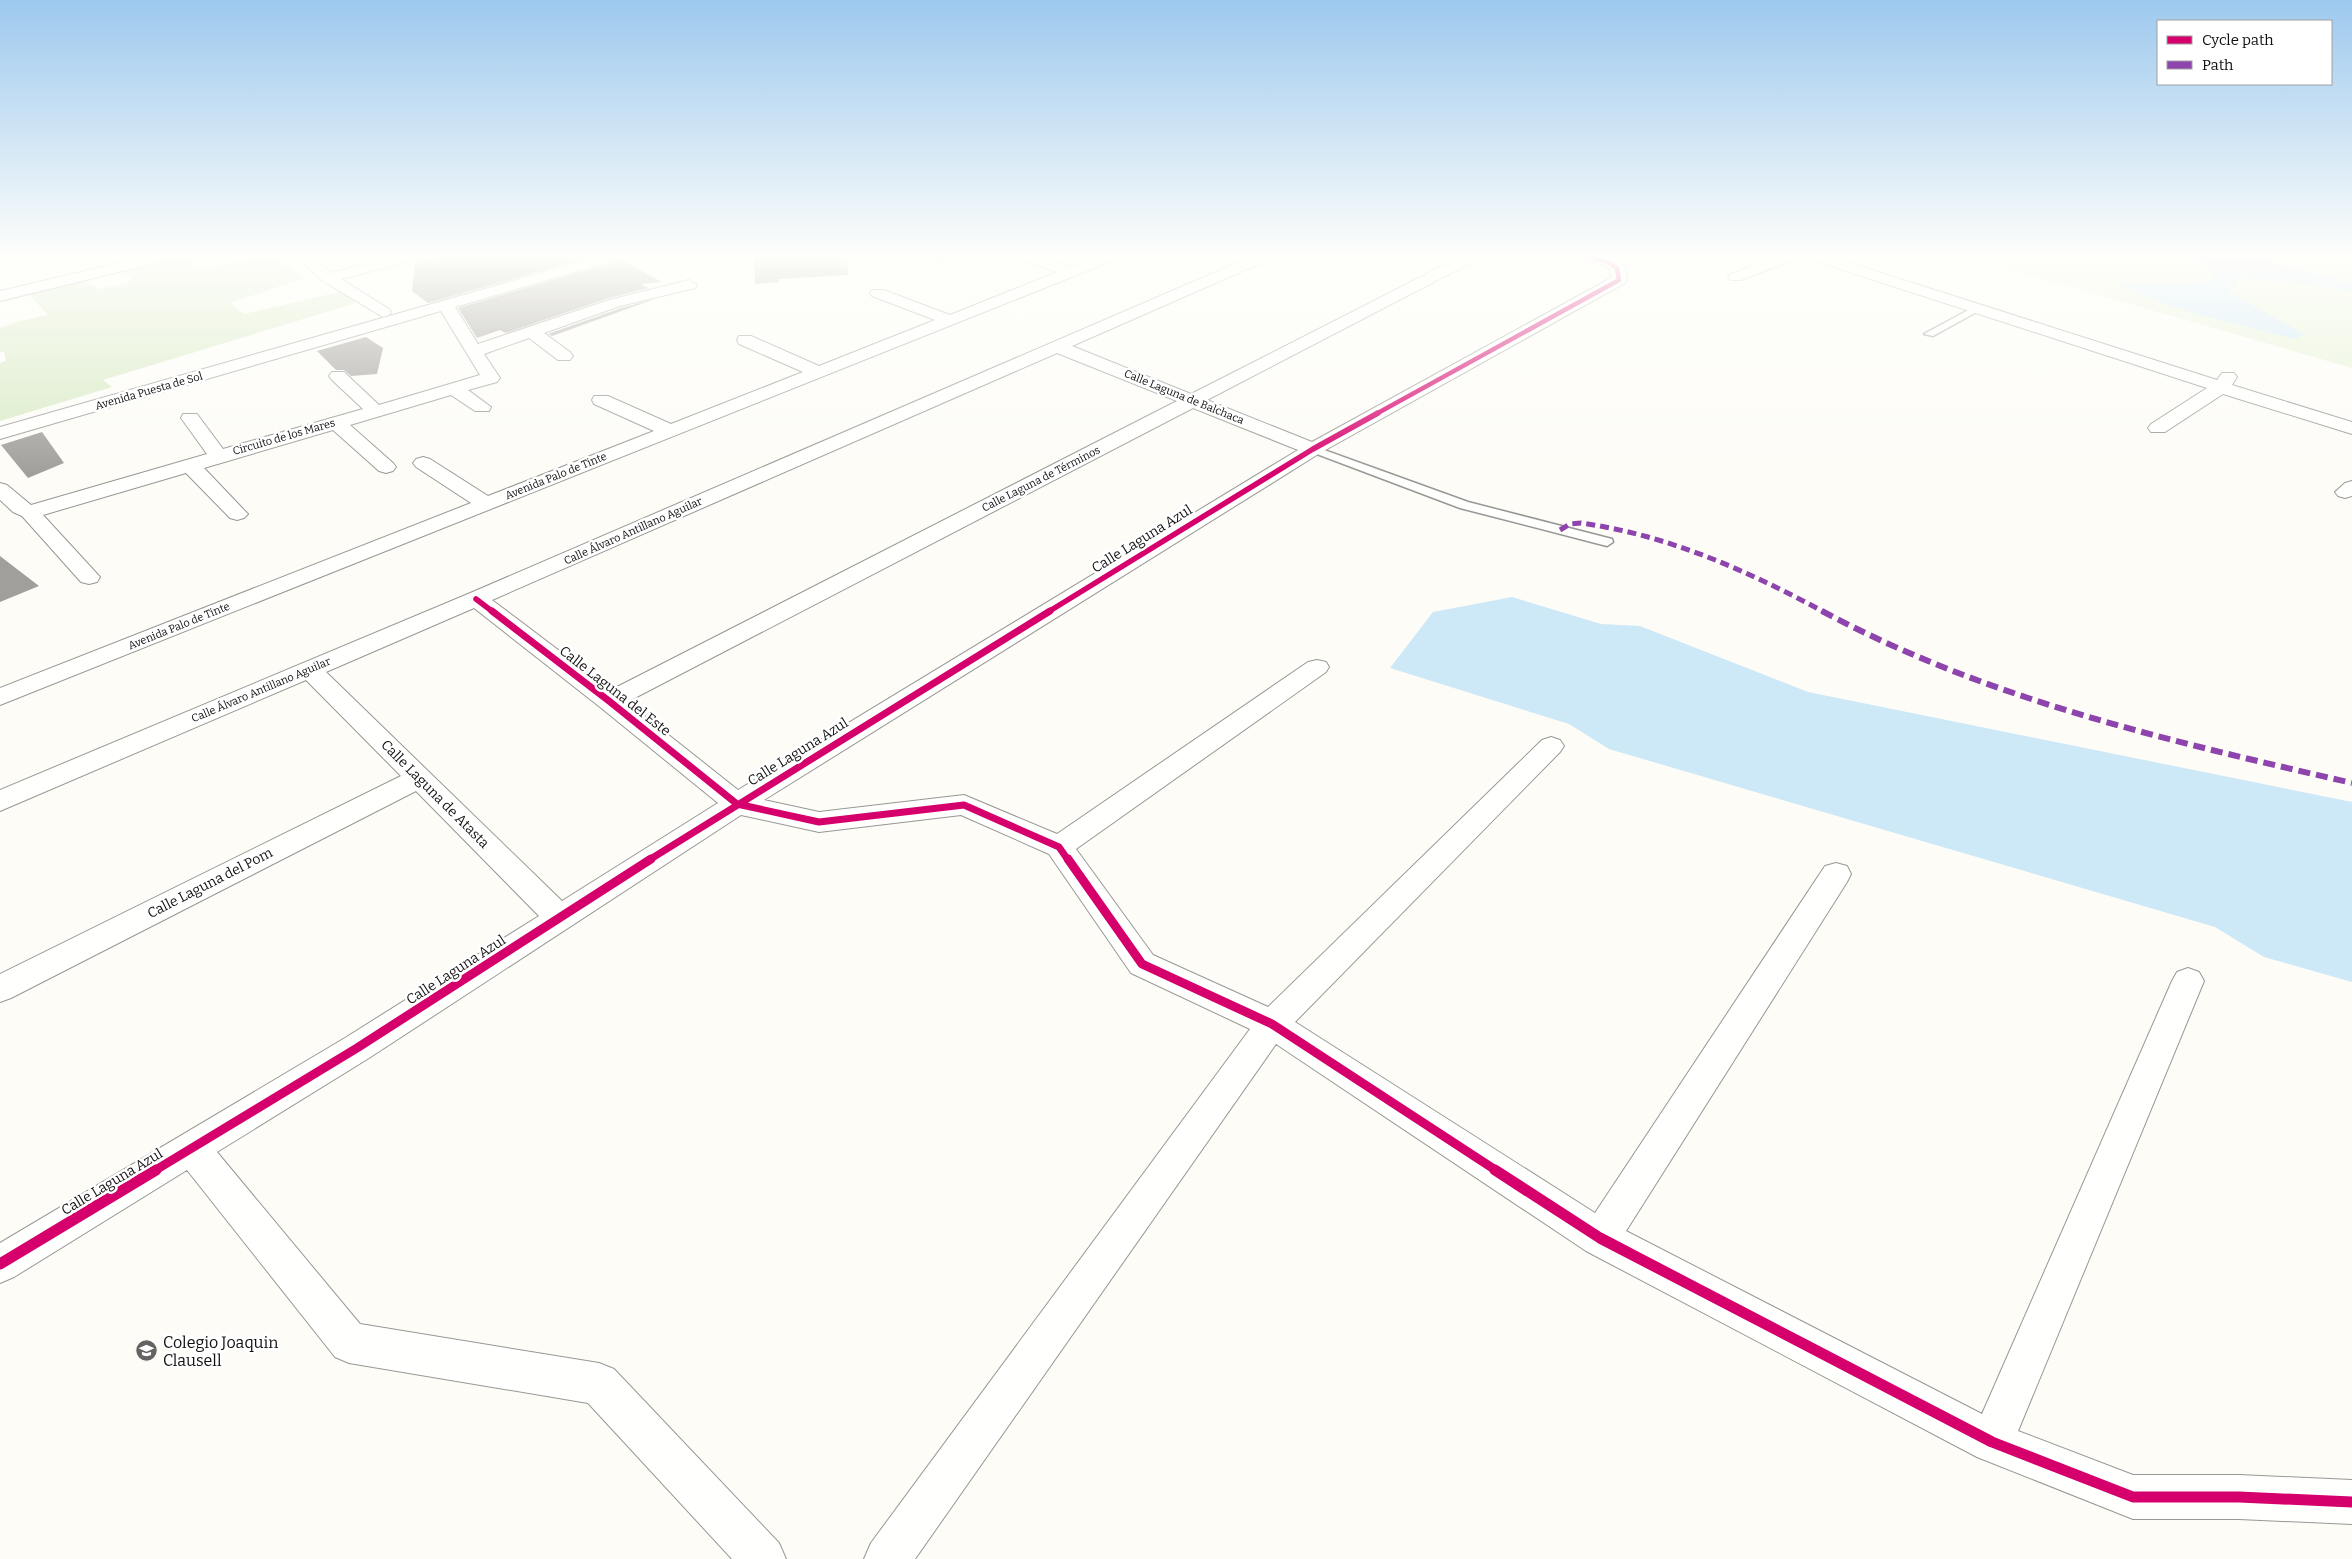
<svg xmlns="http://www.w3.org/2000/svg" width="2352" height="1559" font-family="Bitter,serif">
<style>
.green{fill:#e7f3d7}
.forest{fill:#d8eac5}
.water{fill:#cde8f7}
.building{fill:#a19f9c}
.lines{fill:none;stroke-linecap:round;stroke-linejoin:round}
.lane-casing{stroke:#979795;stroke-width:3}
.street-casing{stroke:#979795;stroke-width:2}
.lane{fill:#fffffe;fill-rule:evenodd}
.street{fill:#fffffe;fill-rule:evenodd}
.quiet-far2{stroke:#8e44ad;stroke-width:4;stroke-dasharray:8 4;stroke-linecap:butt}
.quiet-far1{stroke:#8e44ad;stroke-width:5;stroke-dasharray:9 5;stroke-linecap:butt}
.quiet{stroke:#8e44ad;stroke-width:6;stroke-dasharray:12 6;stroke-linecap:butt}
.cycleway-far4-casing{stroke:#fff;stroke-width:6}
.cycleway-far3-casing{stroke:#fff;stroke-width:8}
.cycleway-far2-casing{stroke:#fff;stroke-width:10}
.cycleway-far1-casing{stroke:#fff;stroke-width:12}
.cycleway-casing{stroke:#fff;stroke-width:14}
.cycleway-far4{stroke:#d6006c;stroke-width:4.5}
.cycleway-far3{stroke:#d6006c;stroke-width:5.5}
.cycleway-far2{stroke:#d6006c;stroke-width:7}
.cycleway-far1{stroke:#d6006c;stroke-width:9}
.cycleway{stroke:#d6006c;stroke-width:11}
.labels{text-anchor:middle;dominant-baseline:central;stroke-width:5;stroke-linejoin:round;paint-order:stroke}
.far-street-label{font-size:11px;fill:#111;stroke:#fff}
.street-label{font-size:14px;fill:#111;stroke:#fff}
.near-poi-label{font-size:16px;fill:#111;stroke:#fff;text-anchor:start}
</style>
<rect width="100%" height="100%" fill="#fdfcf7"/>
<path class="green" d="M 1965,256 L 2352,256 L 2352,368 Z"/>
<path class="forest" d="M 188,256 L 195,271 L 260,256 L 271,256 L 305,278 L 230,303 L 244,314 L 344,291 L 356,303 L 103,380 L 112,387 L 0,421 L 0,363 L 6,361 L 4,351 L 0,352 L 0,328 L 16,322 L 48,315 L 27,293 L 85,280 L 99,289 L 126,284 L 133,276 L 117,271 Z"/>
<path class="water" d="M 2194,256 L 2244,256 L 2352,284 L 2352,292 L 2299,283 L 2240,278 L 2228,292 L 2304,334 L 2295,339 C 2234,323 2172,311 2116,283 L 2181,285 L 2214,280 L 2209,267 Z
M 1512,597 L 1601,624 L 1640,626 L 1808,692 L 2352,802 L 2352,982 L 2264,957 L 2215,927 L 1609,749 L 1569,724 L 1390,668 L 1433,612 Z"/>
<path class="building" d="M 443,256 L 594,256 L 428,303 L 412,291 L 415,264 Z
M 754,256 L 847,256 L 848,275 L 779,279 L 779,282 L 755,284 Z
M 622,260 L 662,282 L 640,284 L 649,288 L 609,298 L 506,333 L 500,330 L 477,338 L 458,308 Z
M 655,299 L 552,336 L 548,334 L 621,308 Z
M 366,337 L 383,348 L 377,374 L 351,376 L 344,370 L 336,370 L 317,351 Z
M 42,432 L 64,463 L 28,478 L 1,445 Z
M 0,556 L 39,586 L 0,602 Z"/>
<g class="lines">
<defs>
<path id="lane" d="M 1974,307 L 1982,309 L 1933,336 L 1924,334 Z
M 1313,446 L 1468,502 L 1612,539 L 1613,542 L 1607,546 L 1460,508 L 1309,451 L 1307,449 Z"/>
<path id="street" d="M 149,256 L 174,256 L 172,259 L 0,301 L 0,291 Z
M 296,256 L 312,256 L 331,273 L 397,256 L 420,256 L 418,259 L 341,279 L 389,309 L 391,312 L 389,315 L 383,317 L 323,281 Z
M 600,256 L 622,256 L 620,259 L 455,307 L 478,344 L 609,300 L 689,280 L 697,285 L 695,288 L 620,306 L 544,333 L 570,352 L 573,356 L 570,360 L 558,360 L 529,338 L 484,354 L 500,378 L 497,382 L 468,390 L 491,407 L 489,411 L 475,411 L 451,395 L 350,425 L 393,463 L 396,467 L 393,471 L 386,473 L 379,471 L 333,430 L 204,468 L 244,510 L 248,514 L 244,518 L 237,520 L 230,518 L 186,473 L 43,515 L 100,577 L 97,582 L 89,584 L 81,582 L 22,516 L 13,512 L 0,500 L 0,483 L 7,485 L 31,505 L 207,454 L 181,418 L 183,414 L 197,414 L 223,449 L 363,409 L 332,380 L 329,376 L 332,372 L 344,372 L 379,405 L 480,375 L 441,311 L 0,439 L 0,427 Z
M 934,256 L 950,256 L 953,259 L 945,264 L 940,262 Z
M 1017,256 L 1038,256 L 1071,267 L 1099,256 L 1119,256 L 1117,259 L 0,705 L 0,688 L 471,503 L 416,467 L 413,463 L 416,459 L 423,457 L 430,459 L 488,496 L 654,431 L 594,404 L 592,400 L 594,396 L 608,396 L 671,424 L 803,372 L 739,344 L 737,340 L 739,336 L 751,336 L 819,366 L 935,320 L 872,296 L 870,293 L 872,290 L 884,290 L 950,315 L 1057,272 L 1019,259 Z
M 1253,256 L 1272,256 L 1270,259 L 1072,346 L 1191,394 L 1462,256 L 1480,256 L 1478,259 L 1207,400 L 1312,442 L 1611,278 L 1610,270 L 1603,265 L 1580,259 L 1578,256 C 1594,256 1614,253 1625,268 L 1627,280 L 1625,283 L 1320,453 L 764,800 L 819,812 L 964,795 L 1057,834 L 1308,662 L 1317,660 L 1326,662 L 1329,667 L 1326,672 L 1076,849 L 1153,955 L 1268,1007 L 1542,740 L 1551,737 L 1560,740 L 1564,746 L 1560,752 L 1295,1022 L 1595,1213 L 1825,866 L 1836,863 L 1847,866 L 1851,874 L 1847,882 L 1626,1231 L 1982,1414 L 2172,981 L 2177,972 L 2188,968 L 2199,972 L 2204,981 L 2018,1431 L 2133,1475 L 2239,1475 L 2352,1480 L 2352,1524 L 2239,1519 L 2133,1519 L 1977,1457 L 1586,1251 L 1276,1044 L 915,1559 L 864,1559 L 871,1543 L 1250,1029 L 1131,973 L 1049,854 L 961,815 L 819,832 L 741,815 L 369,1058 L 217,1152 L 360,1324 L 599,1363 L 614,1369 L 779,1543 L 786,1559 L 732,1559 L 588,1403 L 349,1363 L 335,1357 L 187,1170 L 14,1277 L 0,1283 L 0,1243 L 345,1038 L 539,916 L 416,791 L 11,998 L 0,1002 L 0,974 L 401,776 L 306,680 L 0,811 L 0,790 L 468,594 ZM 1057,353 L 1177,401 L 611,690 L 492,600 ZM 1193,408 L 1298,450 L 738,790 L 627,702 ZM 474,608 L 600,707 L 718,803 L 562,901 L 326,672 Z
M 1778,256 L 1798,256 L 1796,259 L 1741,280 L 1731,280 L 1728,277 L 1731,274 Z
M 1807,256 L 1828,256 L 2217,380 L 2222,373 L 2234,373 L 2237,377 L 2232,385 L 2352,422 L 2352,434 L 2223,394 L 2165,432 L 2151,432 L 2148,428 L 2151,424 L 2207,388 L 1809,259 Z
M 2352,481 L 2352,496 L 2345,498 L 2338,496 L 2335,492 L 2345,483 Z"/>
</defs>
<use href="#lane" class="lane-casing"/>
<use href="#street" class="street-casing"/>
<use href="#lane" class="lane"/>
<use href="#street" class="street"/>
<path class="quiet-far2" d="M 941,256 L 945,259"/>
<path class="quiet-far1" d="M 1560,530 L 1570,524 L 1581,523 C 1668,535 1748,571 1824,612"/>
<path class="quiet" d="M 1822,611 C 1988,700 2170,741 2352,783"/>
<defs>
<path id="cycleway-far4" d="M 1376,414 L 1619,280 L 1617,268 L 1608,262 L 1585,256"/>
<path id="cycleway-far3" d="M 476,599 L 493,612
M 1048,612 L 1313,449 L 1378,413"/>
<path id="cycleway-far2" d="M 492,611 L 609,701 L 737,804 L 819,822 L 964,805 L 1059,847 L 1068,860
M 649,860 L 1050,611"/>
<path id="cycleway-far1" d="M 1068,859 L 1142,964 L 1272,1024 L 1497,1171
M 154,1171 L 357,1048 L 651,859"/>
<path id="cycleway" d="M 1495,1170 L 1600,1238 L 1992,1442 L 2133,1497 L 2239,1497 L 2352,1502
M 0,1264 L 156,1170"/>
</defs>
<use href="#cycleway-far4" class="cycleway-far4-casing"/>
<use href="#cycleway-far3" class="cycleway-far3-casing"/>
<use href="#cycleway-far2" class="cycleway-far2-casing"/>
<use href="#cycleway-far1" class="cycleway-far1-casing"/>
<use href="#cycleway" class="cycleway-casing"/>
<use href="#cycleway-far4" class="cycleway-far4"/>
<use href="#cycleway-far3" class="cycleway-far3"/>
<use href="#cycleway-far2" class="cycleway-far2"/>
<use href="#cycleway-far1" class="cycleway-far1"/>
<use href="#cycleway" class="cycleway"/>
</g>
<linearGradient id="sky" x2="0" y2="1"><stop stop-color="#9dc9ee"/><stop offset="0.54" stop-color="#fefefb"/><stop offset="1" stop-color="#fefefb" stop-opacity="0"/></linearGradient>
<rect width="2352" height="474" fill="url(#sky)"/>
<defs>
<symbol id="school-disc" viewBox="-11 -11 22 22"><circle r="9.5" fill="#646362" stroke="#fff"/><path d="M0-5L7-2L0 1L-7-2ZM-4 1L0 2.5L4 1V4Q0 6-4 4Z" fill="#fff"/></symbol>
</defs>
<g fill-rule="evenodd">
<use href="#school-disc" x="134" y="1338" width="25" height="25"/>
</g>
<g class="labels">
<g class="far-street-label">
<text transform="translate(149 391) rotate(-16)">Avenida Puesta de Sol</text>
<text transform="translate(1184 397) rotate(22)">Calle Laguna de Balchaca</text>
<text transform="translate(284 437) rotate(-16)">Circuito de los Mares</text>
<text transform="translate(556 476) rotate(-22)">Avenida Palo de Tinte</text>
<text transform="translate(1041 479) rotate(-27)">Calle Laguna de Términos</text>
<text transform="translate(633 531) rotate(-24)">Calle Álvaro Antillano Aguilar</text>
<text transform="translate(179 626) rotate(-22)">Avenida Palo de Tinte</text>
<text transform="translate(261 690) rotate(-23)">Calle Álvaro Antillano Aguilar</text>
</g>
<g class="street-label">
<text transform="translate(1142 539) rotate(-32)">Calle Laguna Azul</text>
<text transform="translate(615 691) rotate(38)">Calle Laguna del Este</text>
<text transform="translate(798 752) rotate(-32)">Calle Laguna Azul</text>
<text transform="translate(435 794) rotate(45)">Calle Laguna de Atasta</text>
<text transform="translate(210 883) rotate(-27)">Calle Laguna del Pom</text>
<text transform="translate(456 970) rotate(-33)">Calle Laguna Azul</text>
<text transform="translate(112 1182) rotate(-31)">Calle Laguna Azul</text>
</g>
<g class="near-poi-label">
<text x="163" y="1342">Colegio Joaquin<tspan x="163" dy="18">Clausell</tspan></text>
</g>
</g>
<rect x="2157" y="20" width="175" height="65" fill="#ffffff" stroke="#a0a0a0"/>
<rect x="2167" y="36" width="25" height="8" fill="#d6006c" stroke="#a0a0a0"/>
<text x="2202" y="45" font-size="15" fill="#111111">Cycle path</text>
<rect x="2167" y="61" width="25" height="8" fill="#8e44ad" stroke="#a0a0a0"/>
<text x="2202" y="70" font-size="15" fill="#111111">Path</text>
</svg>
